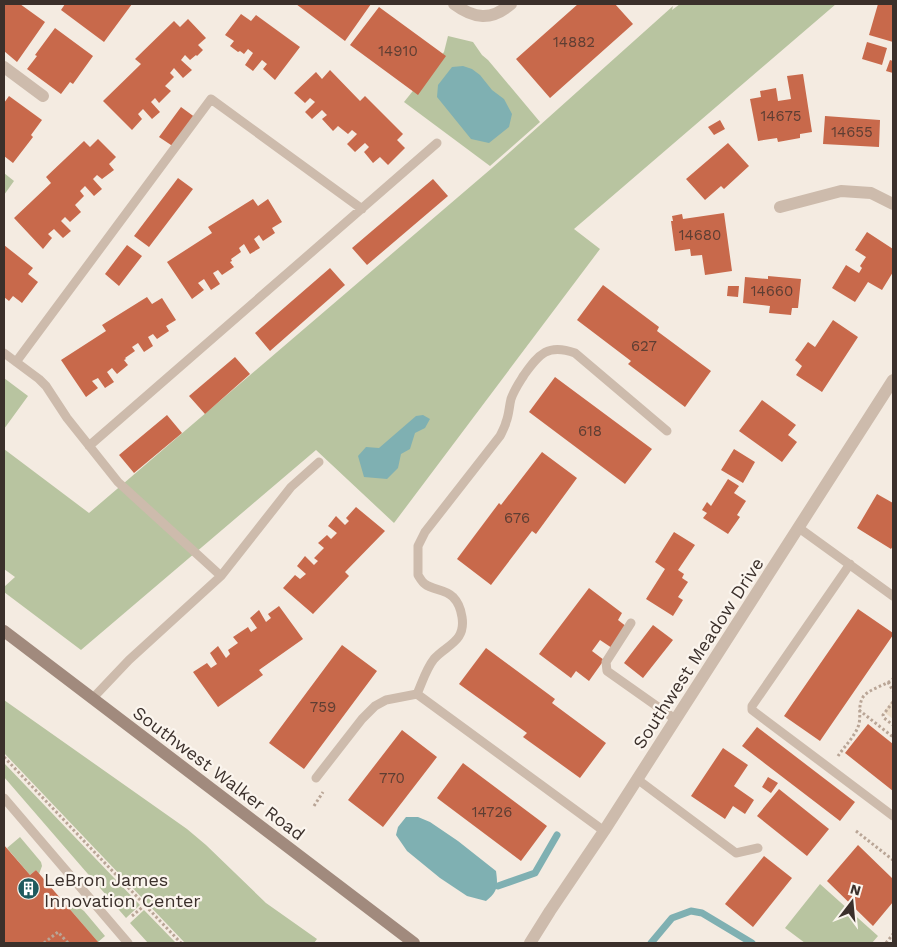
<svg xmlns="http://www.w3.org/2000/svg" width="897" height="947" font-family="'Work Sans',sans-serif">
<style>
.green{fill:#b8c4a0}
.plaza{fill:#ecdcc8}
.water{fill:#7fb0b2}
.lines{fill:none;stroke-linecap:round;stroke-linejoin:round}
.stream{stroke:#7fb0b2;stroke-width:7}
.building{fill:#c8694b}
.path{stroke:#b9a596;stroke-width:3;stroke-dasharray:2.5 2.5;stroke-linecap:butt}
.lane{stroke:#cdbbac;stroke-width:9}
.street{stroke:#cdbbac;stroke-width:12}
.secondary{stroke:#a18a7d;stroke-width:12}
.labels{text-anchor:middle;dominant-baseline:central;stroke-width:4.5;stroke-linejoin:round;paint-order:stroke}
.number-label{font-size:15px;fill:#5e3e33}
.street-label{font-size:18px;fill:#3b302b;stroke:#fbf5ee}
.poi-label{font-size:18px;fill:#3b302b;stroke:#fbf5ee;text-anchor:start}
</style>
<rect width="100%" height="100%" fill="#f4ebe1"/>
<path class="green" d="M 680,4 L 836,4 L 574,229 L 600,249 L 394,523 L 316,450 L 81,650 L 4,592 L 4,587 L 15,577 L 4,569 L 4,449 L 89,513 L 492,168 L 673,6 L 672,10 Z
M 448,36 L 473,42 L 482,55 L 488,60 L 540,122 L 490,166 L 404,102 L 444,52 Z
M 4,173 L 14,181 L 4,195 Z
M 4,378 L 28,396 L 4,429 Z
M 4,700 L 187,829 L 206,845 L 266,903 L 317,939 L 314,943 L 185,943 L 4,753 Z
M 4,763 L 140,905 L 126,918 L 4,777 Z
M 20,837 L 41,862 L 42,866 L 39,874 L 36,870 L 30,875 L 7,848 Z
M 820,884 L 878,936 L 872,943 L 805,943 L 785,928 Z
M 77,906 L 84,911 L 105,936 L 98,942 L 68,907 Z
M 144,910 L 176,943 L 148,943 L 130,923 Z"/>
<path class="plaza" d="M 893,699 L 893,719 L 884,712 Z"/>
<path class="water" d="M 463,66 L 472,69 L 480,75 L 492,90 L 504,99 L 512,114 L 509,127 L 489,143 L 471,139 L 437,97 L 438,85 L 452,67 Z
M 423,415 L 430,419 L 425,428 L 415,433 L 410,449 L 401,454 L 398,468 L 387,479 L 364,477 L 358,456 L 366,447 L 379,448 L 416,416 Z
M 406,817 L 418,817 L 430,822 L 458,841 L 496,871 C 498,886 498,891 486,901 L 467,896 L 440,878 L 407,851 L 396,835 L 398,827 Z"/>
<g class="lines">
<path class="stream" d="M 498,886 L 535,873 L 557,835
M 651,943 L 672,918 L 691,911 L 702,913 L 752,943"/>
</g>
<path class="building" d="M 4,4 L 20,4 L 45,22 L 17,62 L 4,51 Z
M 65,4 L 132,4 L 104,42 L 61,10 Z
M 296,4 L 371,4 L 345,41 Z
M 578,4 L 615,4 L 633,24 L 550,98 L 516,59 Z
M 878,4 L 893,4 L 893,42 L 869,35 Z
M 379,7 L 446,56 L 418,95 L 350,45 Z
M 241,14 L 251,21 L 256,15 L 300,47 L 275,80 L 263,69 L 267,64 L 262,60 L 253,71 L 245,65 L 253,53 L 248,49 L 244,54 L 240,51 L 238,52 L 230,46 L 234,41 L 225,35 Z
M 188,19 L 206,38 L 198,45 L 203,50 L 197,56 L 196,55 L 190,60 L 185,55 L 181,60 L 192,70 L 183,78 L 174,68 L 170,73 L 174,77 L 165,86 L 171,91 L 159,103 L 155,98 L 151,102 L 160,112 L 152,119 L 143,109 L 138,114 L 142,119 L 132,130 L 103,101 L 141,64 L 135,59 L 174,21 L 180,27 Z
M 55,28 L 93,56 L 73,84 L 70,82 L 61,94 L 27,69 L 37,56 L 35,55 Z
M 867,42 L 887,48 L 882,65 L 862,59 Z
M 890,60 L 893,61 L 893,73 L 886,71 Z
M 330,70 L 360,101 L 365,96 L 403,134 L 397,140 L 405,148 L 388,165 L 380,157 L 373,163 L 364,152 L 369,147 L 365,143 L 355,152 L 347,144 L 357,134 L 352,130 L 348,134 L 338,126 L 333,131 L 322,119 L 327,115 L 322,110 L 312,119 L 305,112 L 315,102 L 310,98 L 305,103 L 294,93 L 316,72 L 322,79 Z
M 803,74 L 812,132 L 800,134 L 800,138 L 778,142 L 777,138 L 758,141 L 750,99 L 761,97 L 760,91 L 776,88 L 778,101 L 791,99 L 787,76 Z
M 9,96 L 42,120 L 31,135 L 33,137 L 13,163 L 4,156 L 4,103 Z
M 181,107 L 196,118 L 174,147 L 159,137 Z
M 825,116 L 880,120 L 879,147 L 823,144 Z
M 720,120 L 725,129 L 714,135 L 708,127 Z
M 98,139 L 116,157 L 109,164 L 114,170 L 102,179 L 97,175 L 93,179 L 102,189 L 94,196 L 85,186 L 80,191 L 84,196 L 75,205 L 81,212 L 70,222 L 65,217 L 61,221 L 71,231 L 63,238 L 54,229 L 48,234 L 52,238 L 43,249 L 14,218 L 51,183 L 46,177 L 84,141 L 90,147 Z
M 728,143 L 749,166 L 724,189 L 721,186 L 705,200 L 686,179 Z
M 178,178 L 193,189 L 149,247 L 134,236 Z
M 433,179 L 448,196 L 367,265 L 352,248 Z
M 253,199 L 258,206 L 268,199 L 282,222 L 272,228 L 275,233 L 263,241 L 259,235 L 254,239 L 260,248 L 250,254 L 244,244 L 239,248 L 241,252 L 231,259 L 232,261 L 230,262 L 234,267 L 222,275 L 218,270 L 213,273 L 220,284 L 211,290 L 204,279 L 198,283 L 204,290 L 192,299 L 167,262 L 212,233 L 208,227 Z
M 724,213 L 732,271 L 705,275 L 702,255 L 691,256 L 690,249 L 675,251 L 671,221 L 673,221 L 672,216 L 682,214 L 683,219 Z
M 867,232 L 893,249 L 893,272 L 882,290 L 868,282 L 855,302 L 832,288 L 846,265 L 859,273 L 862,268 L 860,266 L 866,257 L 855,250 Z
M 4,245 L 33,268 L 28,274 L 38,282 L 22,303 L 13,296 L 9,301 L 4,297 Z
M 127,245 L 142,256 L 119,286 L 105,274 Z
M 330,268 L 345,285 L 270,351 L 255,333 Z
M 768,276 L 801,279 L 798,308 L 792,308 L 791,315 L 769,313 L 770,306 L 743,303 L 745,277 L 768,279 Z
M 603,285 L 659,327 L 657,331 L 711,371 L 685,407 L 628,364 L 631,361 L 577,320 Z
M 728,286 L 739,286 L 738,297 L 727,296 Z
M 147,297 L 152,304 L 162,298 L 176,320 L 166,326 L 169,331 L 157,339 L 153,334 L 148,337 L 153,346 L 144,352 L 138,343 L 132,347 L 135,351 L 125,358 L 126,359 L 124,360 L 128,365 L 117,374 L 112,368 L 107,372 L 114,382 L 105,388 L 98,378 L 92,381 L 98,388 L 86,397 L 61,360 L 106,331 L 102,325 Z
M 833,320 L 858,337 L 822,392 L 796,375 L 802,366 L 795,360 L 808,342 L 815,347 Z
M 235,357 L 250,374 L 205,414 L 189,396 Z
M 555,377 L 652,449 L 625,484 L 529,412 Z
M 762,400 L 796,425 L 788,435 L 797,442 L 782,462 L 739,431 Z
M 167,415 L 182,433 L 134,473 L 119,455 Z
M 734,449 L 755,462 L 743,483 L 721,470 Z
M 542,452 L 577,478 L 536,534 L 532,531 L 491,585 L 457,559 L 499,503 L 501,505 Z
M 728,479 L 739,486 L 734,493 L 746,501 L 737,515 L 740,517 L 728,534 L 703,518 L 707,513 L 702,510 L 707,502 L 711,506 Z
M 877,494 L 893,503 L 893,546 L 891,549 L 857,528 Z
M 356,507 L 385,531 L 345,572 L 349,576 L 313,614 L 283,588 L 295,575 L 300,579 L 306,574 L 297,566 L 305,556 L 314,565 L 318,561 L 314,558 L 324,548 L 318,543 L 327,535 L 331,539 L 337,533 L 328,526 L 336,516 L 345,525 L 349,521 L 346,518 Z
M 674,532 L 695,545 L 678,570 L 684,574 L 682,578 L 688,582 L 678,597 L 683,600 L 673,616 L 646,599 L 665,569 L 655,562 Z
M 589,588 L 622,613 L 618,620 L 627,627 L 612,648 L 600,640 L 592,651 L 604,660 L 589,681 L 576,671 L 571,678 L 539,654 Z
M 279,606 L 303,639 L 259,670 L 263,675 L 218,707 L 193,672 L 207,663 L 211,668 L 217,664 L 210,653 L 218,646 L 226,658 L 230,654 L 228,650 L 238,643 L 233,637 L 248,627 L 251,632 L 257,628 L 250,618 L 259,610 L 266,622 L 271,618 L 268,614 Z
M 858,609 L 893,633 L 893,635 L 820,741 L 784,716 Z
M 653,625 L 673,640 L 643,678 L 624,663 Z
M 342,645 L 377,671 L 304,769 L 269,743 Z
M 486,648 L 555,699 L 552,703 L 606,743 L 580,778 L 523,737 L 527,733 L 459,684 Z
M 868,724 L 893,744 L 893,791 L 845,753 Z
M 757,727 L 855,802 L 840,821 L 742,746 Z
M 402,730 L 437,757 L 383,827 L 348,800 Z
M 723,748 L 748,765 L 734,786 L 754,800 L 745,814 L 733,806 L 725,819 L 691,796 Z
M 463,763 L 547,826 L 521,861 L 437,798 Z
M 768,777 L 778,783 L 771,793 L 762,787 Z
M 779,789 L 829,829 L 807,856 L 757,816 Z
M 4,845 L 30,875 L 36,870 L 99,943 L 4,943 Z
M 858,845 L 893,879 L 893,902 L 873,926 L 827,881 Z
M 764,856 L 792,878 L 753,927 L 725,904 Z"/>
<g class="lines">
<path class="path" d="M 888,682 L 893,691
M 893,702 L 883,715 L 884,718 L 893,725
M 859,710 L 893,737
M 838,756 C 844,747 854,737 858,727 C 862,717 857,707 863,697 C 870,688 885,686 893,679
M 4,757 L 181,943
M 314,806 L 323,792
M 856,831 L 893,860
M 132,916 L 145,905
M 44,943 L 58,932 L 68,943
M 886,943 L 893,934"/>
<path class="lane" d="M 4,353 L 39,379 L 46,386 L 67,418 L 118,482 L 221,576
M 16,362 L 211,99 L 362,209
M 89,446 L 437,143
M 799,528 L 893,596
M 850,564 L 752,706 L 752,710 L 893,816
M 631,623 L 606,662 L 607,671 L 675,719
M 92,699 L 129,660 L 221,576 L 291,487 L 319,462
M 316,778 L 362,719 L 375,706 L 386,700 L 417,694
M 637,779 L 736,853 L 758,848
M 4,798 L 128,943
M 604,831 L 417,694 C 422,683 426,669 434,659 C 446,645 466,642 462,617 C 461,610 458,602 453,597 C 446,589 432,590 425,584 C 422,582 420,578 418,575 L 418,546 L 425,532 L 500,436 C 502,432 505,427 506,422 C 509,415 509,407 511,399 C 514,390 519,383 524,375 C 539,354 548,343 575,353 L 667,431"/>
<path class="street" d="M 454,4 C 474,19 491,21 511,4
M 4,67 L 43,96
M 780,207 L 841,191 L 871,193 L 893,204
M 530,943 L 550,911 L 604,831 L 893,380"/>
<path class="secondary" d="M 4,631 L 414,943"/>
</g>
<defs>
<symbol id="building-disc" viewBox="-11 -11 22 22"><circle r="9.5" fill="#1f5a5e" stroke="#fbf5ee"/><path d="M-4-6H4V6H1V3H-1V6H-4ZM-2.5-4.3h1.7v1.8h-1.7ZM.8-4.3h1.7v1.8H.8ZM-2.5-1h1.7V.8h-1.7ZM.8-1h1.7V.8H.8Z" fill="#fff"/></symbol>
</defs>
<g fill-rule="evenodd">
<use href="#building-disc" x="16" y="876" width="25" height="25"/>
</g>
<g class="labels">
<g class="number-label">
<text x="574" y="42">14882</text>
<text x="398" y="51">14910</text>
<text x="781" y="116">14675</text>
<text x="852" y="132">14655</text>
<text x="700" y="235">14680</text>
<text x="772" y="291">14660</text>
<text x="644" y="346">627</text>
<text x="590" y="431">618</text>
<text x="517" y="518">676</text>
<text x="323" y="707">759</text>
<text x="392" y="778">770</text>
<text x="492" y="812">14726</text>
</g>
<g class="street-label">
<text transform="translate(698 653) rotate(-57)">Southwest Meadow Drive</text>
<text transform="translate(219 773) rotate(37)">Southwest Walker Road</text>
</g>
<g class="poi-label">
<text x="44" y="879">LeBron James<tspan x="44" dy="21">Innovation Center</tspan></text>
</g>
</g>
<rect width="897" height="947" fill="none" stroke="#3b302b" stroke-width="10"/>
<g transform="translate(852 902) rotate(16)" stroke="#fbf5ee" stroke-width="4" paint-order="stroke">
<path d="M0-4L9 19L0 12L-9 19Z" fill="#3b302b"/>
<text y="-8" font-size="14" font-weight="bold" text-anchor="middle" fill="#3b302b">N</text>
</g>
</svg>
